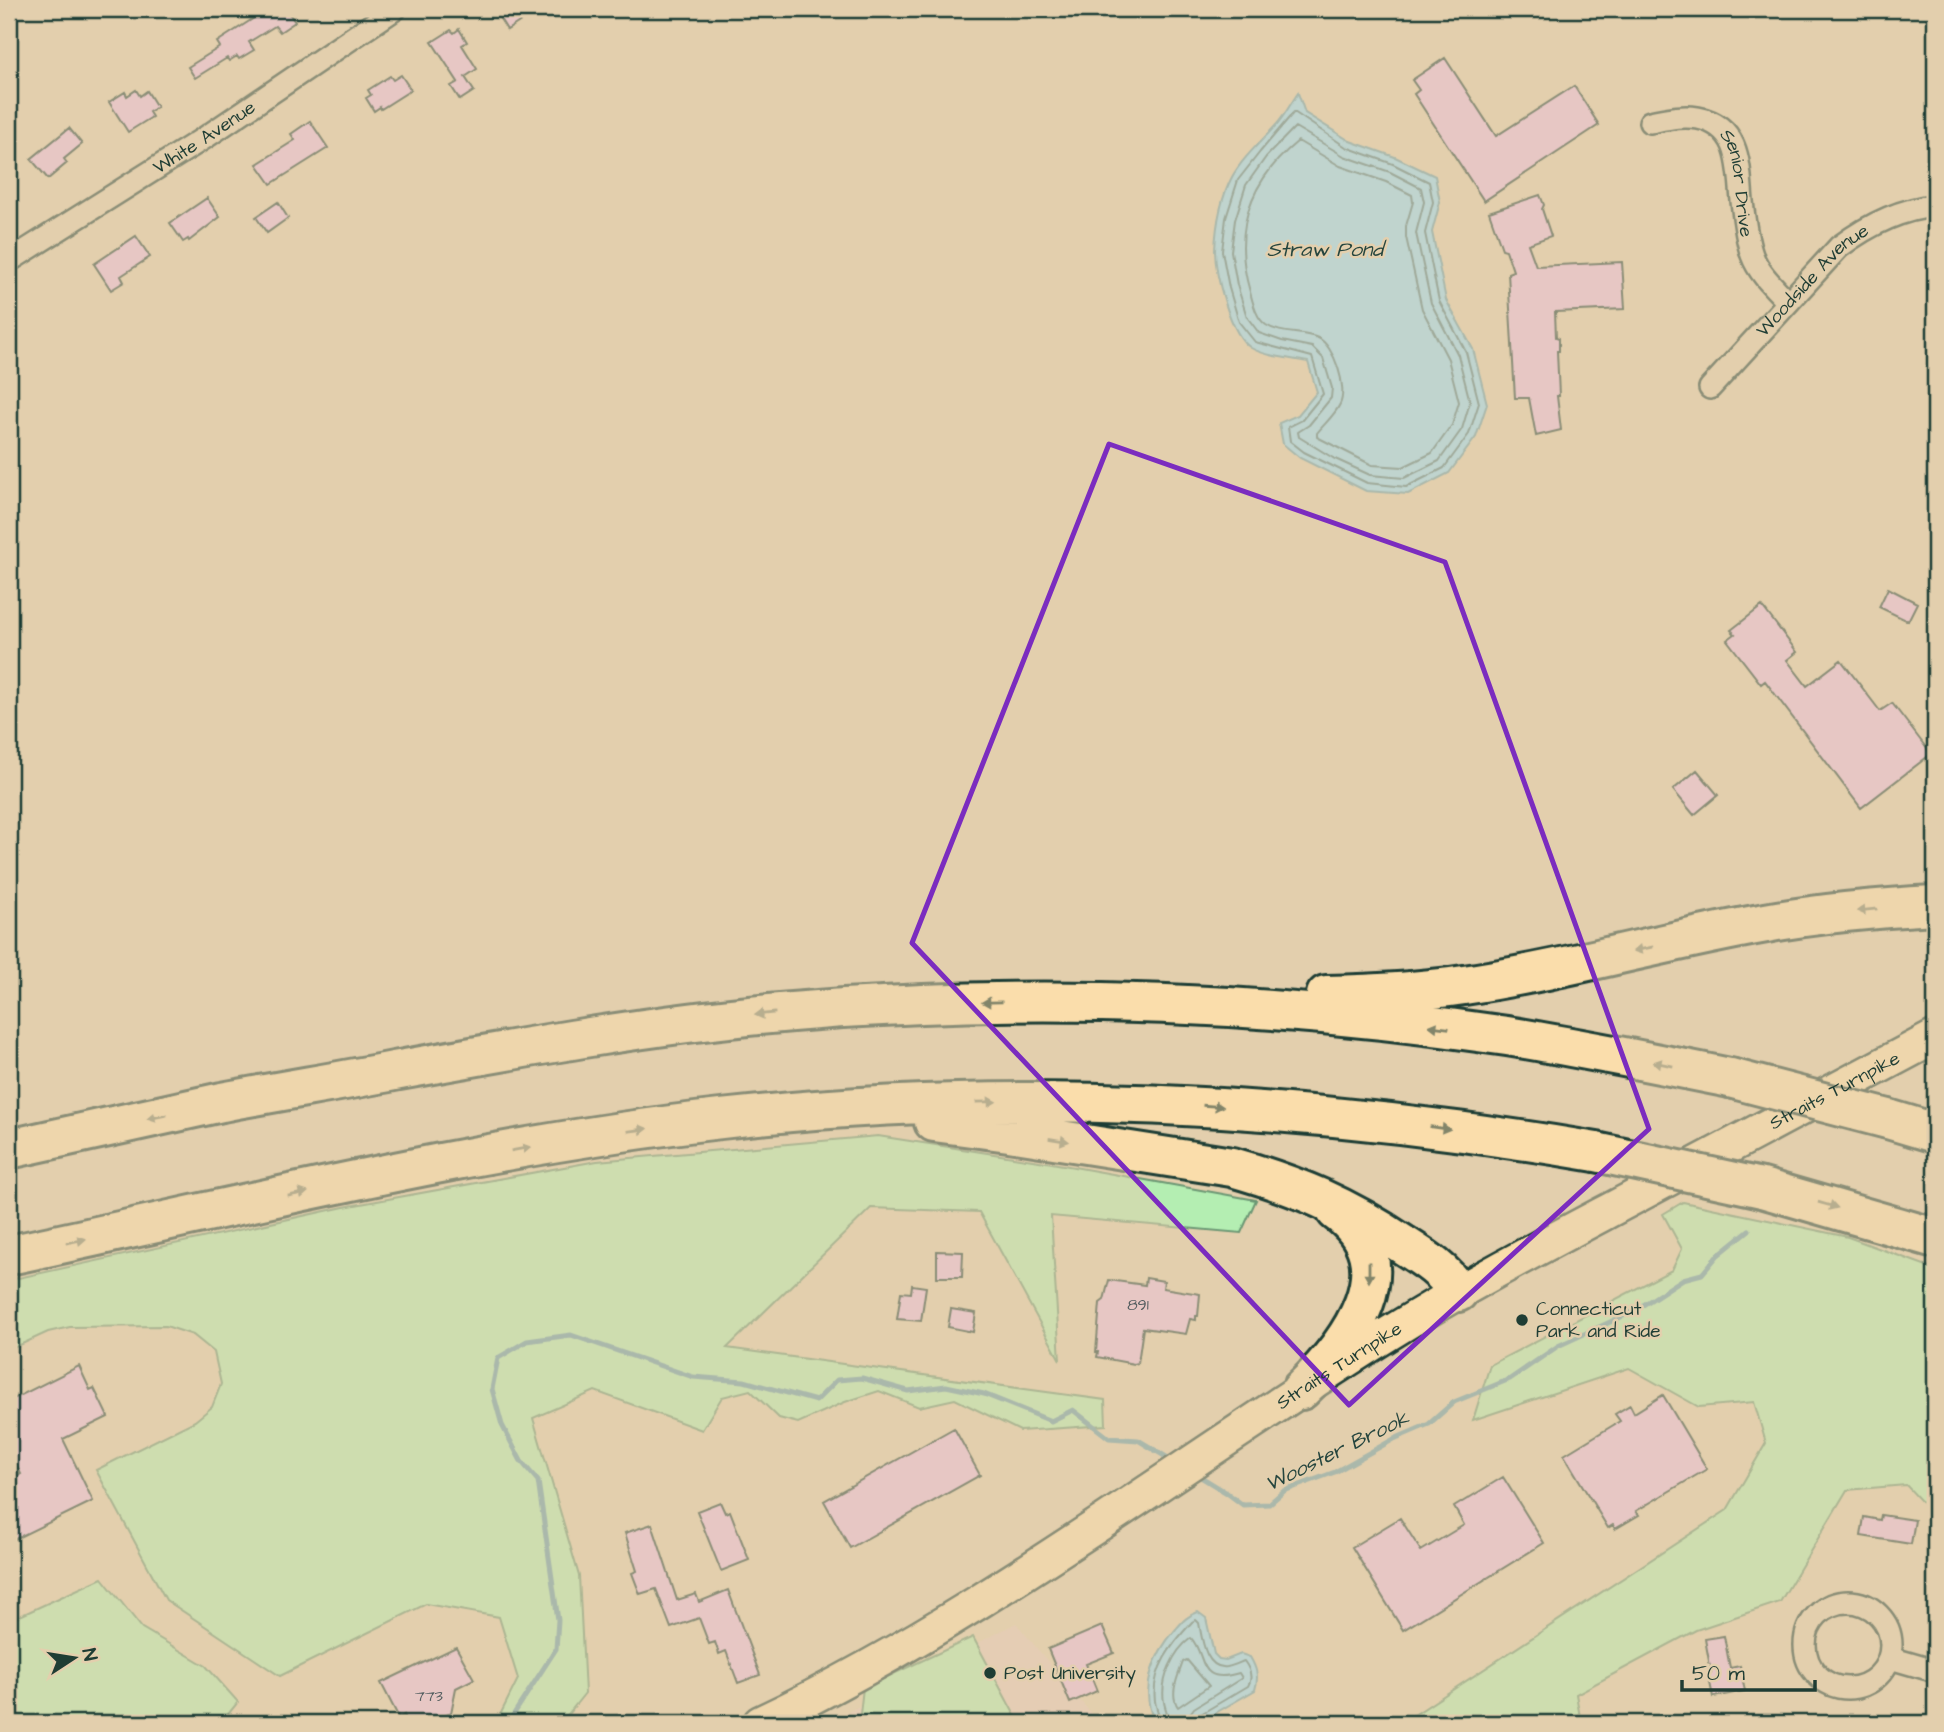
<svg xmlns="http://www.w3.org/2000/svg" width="1944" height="1732" font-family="'Architects Daughter',sans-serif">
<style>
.built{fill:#e6cabc}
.green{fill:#b4eeb2;stroke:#6a9673;stroke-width:2}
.water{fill:#94d9f6;stroke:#659ba8;stroke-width:2}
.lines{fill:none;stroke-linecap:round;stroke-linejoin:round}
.shore{stroke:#4e7b82;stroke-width:2}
.stream{stroke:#659ba8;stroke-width:5}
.building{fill:#ecbde0;stroke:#1f3d34;stroke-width:2}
.minor-casing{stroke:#1f3d34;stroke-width:26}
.primary-casing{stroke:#1f3d34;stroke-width:38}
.motorway-casing{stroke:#1f3d34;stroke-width:44}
.minor{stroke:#e3cfad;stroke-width:21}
.primary{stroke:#faddab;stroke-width:33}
.motorway{stroke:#faddab;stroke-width:38}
.motorway-bridge-casing{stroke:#1f3d34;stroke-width:44;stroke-linecap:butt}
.motorway-bridge{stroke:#faddab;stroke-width:38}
.oneway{fill:#82856a}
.marked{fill:none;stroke:#7b2cbf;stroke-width:5;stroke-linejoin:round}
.poi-dot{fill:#1f3d34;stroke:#e3cfad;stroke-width:2.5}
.labels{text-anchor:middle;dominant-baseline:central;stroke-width:5;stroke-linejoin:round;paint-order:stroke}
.number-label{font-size:16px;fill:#525d5f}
.street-label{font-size:19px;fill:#1f3d34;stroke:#e3cfad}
.poi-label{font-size:19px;fill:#1f3d34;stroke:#e3cfad;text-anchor:start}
.water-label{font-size:21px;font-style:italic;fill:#25453e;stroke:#e3cfad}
</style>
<rect width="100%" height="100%" fill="#e3cfad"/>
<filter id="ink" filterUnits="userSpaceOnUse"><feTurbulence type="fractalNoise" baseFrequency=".0143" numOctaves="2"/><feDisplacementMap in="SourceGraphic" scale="14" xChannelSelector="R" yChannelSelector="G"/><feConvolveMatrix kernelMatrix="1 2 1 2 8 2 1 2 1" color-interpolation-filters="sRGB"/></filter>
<g filter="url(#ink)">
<path class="built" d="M 1016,1623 L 1099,1723 L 827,1723 Z"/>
<path class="green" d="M 878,1136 L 1052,1163 L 1256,1200 L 1241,1233 L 1051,1216 L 1060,1360 L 979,1212 L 871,1208 L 727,1348 L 1105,1400 L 1106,1425 L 1020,1431 L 955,1399 L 919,1407 L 879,1391 L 845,1402 L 798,1423 L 779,1418 L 750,1390 L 722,1397 L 702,1430 L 595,1391 L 533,1418 L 579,1576 L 585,1693 L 561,1723 L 496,1723 L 518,1679 L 499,1617 L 426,1604 L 280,1676 L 166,1600 L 96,1470 L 195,1421 L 212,1407 L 221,1384 L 214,1352 L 193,1335 L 166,1326 L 70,1327 L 48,1332 L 9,1350 L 9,1280 L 344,1207 L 597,1161 Z
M 1683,1202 L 1848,1237 L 1935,1269 L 1935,1516 L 1906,1485 L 1847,1490 L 1780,1602 L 1696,1630 L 1576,1694 L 1581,1723 L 1402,1723 L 1727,1510 L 1766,1443 L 1754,1402 L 1699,1407 L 1629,1368 L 1473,1420 L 1490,1365 L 1672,1270 L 1682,1249 L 1663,1214 Z
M 102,1578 L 142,1628 L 206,1666 L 238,1702 L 221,1723 L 9,1723 L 9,1621 Z
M 973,1637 L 1019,1723 L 859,1723 L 863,1688 Z"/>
<path class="water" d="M 1298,93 L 1305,113 L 1350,141 L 1395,157 L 1435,176 L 1440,202 L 1432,232 L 1446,300 L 1473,349 L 1487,404 L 1476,437 L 1449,473 L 1408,494 L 1366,491 L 1300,458 L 1283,444 L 1279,423 L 1298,415 L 1317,392 L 1308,362 C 1290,358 1267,357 1251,348 C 1230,335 1215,274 1215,250 C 1216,227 1221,198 1232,177 C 1243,157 1262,141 1277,124 C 1285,115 1291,103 1298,93 Z
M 1198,1612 L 1206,1618 L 1214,1654 L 1219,1659 L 1226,1660 L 1241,1654 L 1250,1657 C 1257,1669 1259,1677 1255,1690 L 1198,1723 L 1155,1723 C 1139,1690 1153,1655 1176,1629 C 1183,1621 1187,1616 1198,1612 Z"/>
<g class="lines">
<path class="shore" d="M 1294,112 L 1346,147 L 1393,164 L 1429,182 L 1433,202 L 1425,233 L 1439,301 L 1466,352 L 1479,403 L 1469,434 L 1444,468 L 1406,487 L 1367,483 L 1304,452 L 1290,441 L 1288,427 L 1302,420 L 1323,394 L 1312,357 L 1255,342 L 1239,322 L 1229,288 L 1222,251 L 1226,218 L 1238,180 L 1260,152 Z
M 1295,127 L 1344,156 L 1390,172 L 1421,188 L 1424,202 L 1416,233 L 1431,303 L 1458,355 L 1470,402 L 1462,429 L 1439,461 L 1404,478 L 1370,475 L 1333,458 L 1299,437 L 1298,432 L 1309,425 L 1331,398 L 1332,388 L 1323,358 L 1312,347 L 1282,341 L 1259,333 L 1247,317 L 1237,285 L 1231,251 L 1235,220 L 1246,185 L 1266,157 Z
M 1298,141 L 1340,166 L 1386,182 L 1412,195 L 1413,202 L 1406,226 L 1406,237 L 1422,309 L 1448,359 L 1459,402 L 1452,425 L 1432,453 L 1403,467 L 1372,465 L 1317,437 L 1317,433 C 1324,424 1335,415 1340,404 C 1348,388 1334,345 1318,338 C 1302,331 1281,335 1266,325 C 1256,318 1253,303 1250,292 C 1232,231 1249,181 1298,141 Z
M 1187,1660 L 1209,1686 L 1178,1707 C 1169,1694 1178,1676 1183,1662 Z
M 1161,1723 C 1160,1716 1156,1709 1155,1701 C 1151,1669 1172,1644 1192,1622 L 1196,1620 L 1199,1623 C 1202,1638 1205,1670 1227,1667 C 1233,1666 1239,1663 1244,1661 C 1250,1669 1253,1678 1248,1686 L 1199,1715 L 1196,1723
M 1169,1723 C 1169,1716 1165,1709 1164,1702 C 1160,1680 1173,1651 1191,1638 C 1207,1655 1196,1686 1239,1673 L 1242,1678 L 1194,1708 L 1189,1715 L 1188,1723"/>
<path class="stream" d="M 1196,1474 L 1227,1493 L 1243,1505 L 1269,1504 L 1284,1491 L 1335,1472 L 1394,1439 L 1429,1424 L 1454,1402 L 1510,1379 L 1558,1346 L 1634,1311 L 1683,1279 L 1702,1274 L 1718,1255 L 1749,1230
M 508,1723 L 556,1649 L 558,1620 L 538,1481 L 521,1461 L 502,1425 L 492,1389 L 498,1358 L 527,1341 L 571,1335 L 693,1377 L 744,1381 L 816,1401 L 837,1380 L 862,1378 L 908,1391 L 946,1386 L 984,1394 L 1051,1421 L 1073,1410 L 1109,1438 L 1138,1440 L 1173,1461"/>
</g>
<path class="building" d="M 268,9 L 286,9 L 295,22 L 280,32 L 275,26 L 249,42 L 254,50 L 239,59 L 237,56 L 229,61 L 227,58 L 195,78 L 188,67 L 220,47 L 217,42 Z
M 494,9 L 518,9 L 524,19 L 507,30 Z
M 459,29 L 467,42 L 462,45 L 477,69 L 465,77 L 474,91 L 460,100 L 451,86 L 458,82 L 432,42 L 451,30 L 454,33 Z
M 1445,58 L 1496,136 L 1574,86 L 1599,125 L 1484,201 L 1414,94 L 1419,90 L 1412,80 Z
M 401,75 L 411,90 L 381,109 L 380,107 L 374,111 L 366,98 L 371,95 L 368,90 L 390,76 L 393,80 Z
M 136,90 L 140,96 L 147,91 L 157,107 L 149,112 L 152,117 L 128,132 L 109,102 L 125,92 L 127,96 Z
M 310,121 L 328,148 L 271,184 L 257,164 L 295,140 L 291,134 Z
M 69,128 L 82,144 L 64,159 L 67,163 L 48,179 L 31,159 Z
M 1540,195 L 1544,205 L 1542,209 L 1551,236 L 1528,244 L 1536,266 L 1622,262 L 1625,309 L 1555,312 L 1556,337 L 1559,338 L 1559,351 L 1557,351 L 1559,396 L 1557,396 L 1561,430 L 1536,436 L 1529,398 L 1515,398 L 1508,273 L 1513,271 L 1506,250 L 1502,249 L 1489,212 Z
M 207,198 L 220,217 L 189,241 L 188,239 L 183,242 L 170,223 Z
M 278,202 L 288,218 L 267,233 L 256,217 Z
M 136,236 L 150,257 L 121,276 L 124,282 L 111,290 L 94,264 Z
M 1888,588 L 1917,603 L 1908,621 L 1879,607 Z
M 1762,606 L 1797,652 L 1787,660 L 1807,686 L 1841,660 L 1880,711 L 1892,703 L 1931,754 L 1861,808 L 1765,681 L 1761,684 L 1727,640 L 1735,634 L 1731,630 Z
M 1697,770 L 1718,795 L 1694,815 L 1673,790 Z
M 937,1251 L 963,1252 L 962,1277 L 937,1277 Z
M 1146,1278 L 1164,1281 L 1163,1288 L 1200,1294 L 1198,1316 L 1196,1316 L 1196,1320 L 1190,1319 L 1186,1334 L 1143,1328 L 1138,1363 L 1134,1364 L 1097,1357 L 1098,1352 L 1096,1352 L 1100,1303 L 1104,1300 L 1109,1280 L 1145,1285 Z
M 912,1285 L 926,1287 L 921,1321 L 897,1319 L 901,1292 L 911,1293 Z
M 951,1309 L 976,1313 L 973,1332 L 948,1327 Z
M 79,1366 L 90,1390 L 94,1388 L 108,1417 L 63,1439 L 93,1501 L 9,1542 L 9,1480 L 21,1474 L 9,1449 L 9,1401 Z
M 1663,1395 L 1707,1469 L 1636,1511 L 1639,1515 L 1615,1529 L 1613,1525 L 1608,1528 L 1564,1455 L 1620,1421 L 1615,1414 L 1630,1405 L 1634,1413 Z
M 954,1428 L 980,1475 L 850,1548 L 824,1501 Z
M 1503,1477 L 1544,1543 L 1403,1630 L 1352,1547 L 1400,1518 L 1421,1551 L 1464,1525 L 1454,1507 Z
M 720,1502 L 725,1513 L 730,1511 L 749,1560 L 721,1571 L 697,1511 Z
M 1881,1515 L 1915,1520 L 1911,1544 L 1861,1536 L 1864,1517 L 1880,1520 Z
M 652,1524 L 677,1600 L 696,1594 L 699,1602 L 728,1590 L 760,1675 L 738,1683 L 726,1651 L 719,1654 L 715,1642 L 709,1644 L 699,1618 L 671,1628 L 656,1589 L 640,1594 L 632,1573 L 637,1571 L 625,1533 Z
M 1102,1626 L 1114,1653 L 1086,1664 L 1097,1691 L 1070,1703 L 1048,1649 Z
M 1724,1636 L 1730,1668 L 1740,1666 L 1745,1691 L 1713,1697 L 1708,1673 L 1711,1672 L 1705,1639 Z
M 456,1647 L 474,1679 L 456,1688 L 451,1713 L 440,1718 L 443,1723 L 408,1723 L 404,1715 L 399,1718 L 381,1683 Z"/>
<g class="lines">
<defs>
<g id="minor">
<path id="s1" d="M 1650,122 C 1666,119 1682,115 1698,118 C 1741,126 1739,168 1742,201 C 1744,219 1746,238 1752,255 C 1759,274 1775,288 1788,302"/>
<path id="s2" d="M 9,261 L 206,137 L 395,9"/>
<path id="s3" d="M 1710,388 L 1839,247 C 1867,226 1900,209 1935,206"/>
<circle cx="1848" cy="1645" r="43"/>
<path d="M 1890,1658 L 1935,1671"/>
</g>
<g id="primary">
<path id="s4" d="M 760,1723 C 983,1617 1179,1464 1388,1334 C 1465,1286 1546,1244 1627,1201 C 1730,1146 1832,1092 1935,1037"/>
</g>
<path id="motorway" d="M 1326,995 C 1372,994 1418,992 1464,985 C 1565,970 1665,941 1766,923 C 1822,913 1879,908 1935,905
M 1888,1119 L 1935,1133
M 934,1122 L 1009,1132 L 1232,1167 C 1296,1185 1347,1207 1402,1244 C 1424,1258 1444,1270 1458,1292
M 9,1149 C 80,1133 151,1117 222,1102 C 279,1091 337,1082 394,1071 C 526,1047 658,1023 792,1012 C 1030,992 1270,1001 1507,1036 C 1582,1048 1656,1063 1730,1078
M 1762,1188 L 1935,1238
M 9,1255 C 245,1205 481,1146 721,1119 C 1013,1086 1307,1103 1596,1152
M 1301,1390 C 1348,1345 1410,1264 1336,1211"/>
</defs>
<use href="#minor" class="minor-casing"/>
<use href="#primary" class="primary-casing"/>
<use href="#motorway" class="motorway-casing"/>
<use href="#minor" class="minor"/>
<use href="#primary" class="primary"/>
<use href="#motorway" class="motorway"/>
<defs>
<path id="motorway-bridge" d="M 1730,1078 L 1888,1119
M 1596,1152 L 1762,1188"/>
</defs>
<use href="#motorway-bridge" class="motorway-bridge-casing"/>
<use href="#motorway-bridge" class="motorway-bridge"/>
</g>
<defs><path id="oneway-solid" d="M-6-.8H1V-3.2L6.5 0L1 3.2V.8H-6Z" transform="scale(1.75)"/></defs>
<g class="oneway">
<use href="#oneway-solid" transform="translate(1867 910) rotate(174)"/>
<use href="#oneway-solid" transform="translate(1643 949) rotate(168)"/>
<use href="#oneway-solid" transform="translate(992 1002) rotate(179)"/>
<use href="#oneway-solid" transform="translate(765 1014) rotate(174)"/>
<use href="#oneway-solid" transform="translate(1439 1027) rotate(-173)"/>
<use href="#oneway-solid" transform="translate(1663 1064) rotate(-168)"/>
<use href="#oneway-solid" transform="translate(986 1102) rotate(-1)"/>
<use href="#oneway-solid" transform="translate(1213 1106) rotate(4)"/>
<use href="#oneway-solid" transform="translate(157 1117) rotate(168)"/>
<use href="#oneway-solid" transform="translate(1440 1128) rotate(8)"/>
<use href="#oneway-solid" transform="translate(638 1130) rotate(-8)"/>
<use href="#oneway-solid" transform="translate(1059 1140) rotate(9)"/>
<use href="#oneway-solid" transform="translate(521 1149) rotate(-10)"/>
<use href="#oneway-solid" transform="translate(298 1194) rotate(-12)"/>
<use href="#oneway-solid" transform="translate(1828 1205) rotate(16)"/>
<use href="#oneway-solid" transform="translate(76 1241) rotate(-12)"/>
<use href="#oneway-solid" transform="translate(1369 1272) rotate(90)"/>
</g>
</g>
<path d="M0 0H1944V1732H0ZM 1109,444 L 1445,562 L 1649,1129 L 1349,1405 L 912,943 Z" fill="#e3cfad" fill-opacity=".55" fill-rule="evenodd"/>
<path class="marked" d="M 1109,444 L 1445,562 L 1649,1129 L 1349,1405 L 912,943 Z"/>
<g class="poi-dot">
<circle cx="1522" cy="1320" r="7"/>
<circle cx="990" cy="1673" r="7"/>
</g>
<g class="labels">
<g class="number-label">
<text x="1138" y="1305">891</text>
<text x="429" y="1696">773</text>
</g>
<g class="street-label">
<text stroke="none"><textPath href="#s2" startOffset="231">White Avenue</textPath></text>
<text stroke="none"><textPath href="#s1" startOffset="133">Senior Drive</textPath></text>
<text stroke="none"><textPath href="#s3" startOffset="149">Woodside Avenue</textPath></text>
<text stroke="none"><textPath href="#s4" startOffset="1248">Straits Turnpike</textPath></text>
<text stroke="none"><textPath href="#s4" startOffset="681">Straits Turnpike</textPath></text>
</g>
<g class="poi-label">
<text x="1536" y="1309">Connecticut<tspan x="1536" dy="22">Park and Ride</tspan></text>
<text x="1004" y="1673">Post University</text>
</g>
<g class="water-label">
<text x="1325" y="249">Straw Pond</text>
<text transform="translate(1337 1451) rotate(-26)">Wooster Brook</text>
</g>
</g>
<rect width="1944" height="1732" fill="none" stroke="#e3cfad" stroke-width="35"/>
<rect x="18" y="18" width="1909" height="1697" fill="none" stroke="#1f3d34" stroke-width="2.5" filter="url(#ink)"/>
<g transform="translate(74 1658) rotate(78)" stroke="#e3cfad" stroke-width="5" paint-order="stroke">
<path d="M0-5L12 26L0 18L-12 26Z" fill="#1f3d34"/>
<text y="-10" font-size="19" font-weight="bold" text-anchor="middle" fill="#1f3d34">N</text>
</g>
<path d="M1682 1680v10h133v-10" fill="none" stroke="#1f3d34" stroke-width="3.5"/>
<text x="1692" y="1680" font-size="21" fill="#1f3d34" stroke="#e3cfad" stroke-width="5" paint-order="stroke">50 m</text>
</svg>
